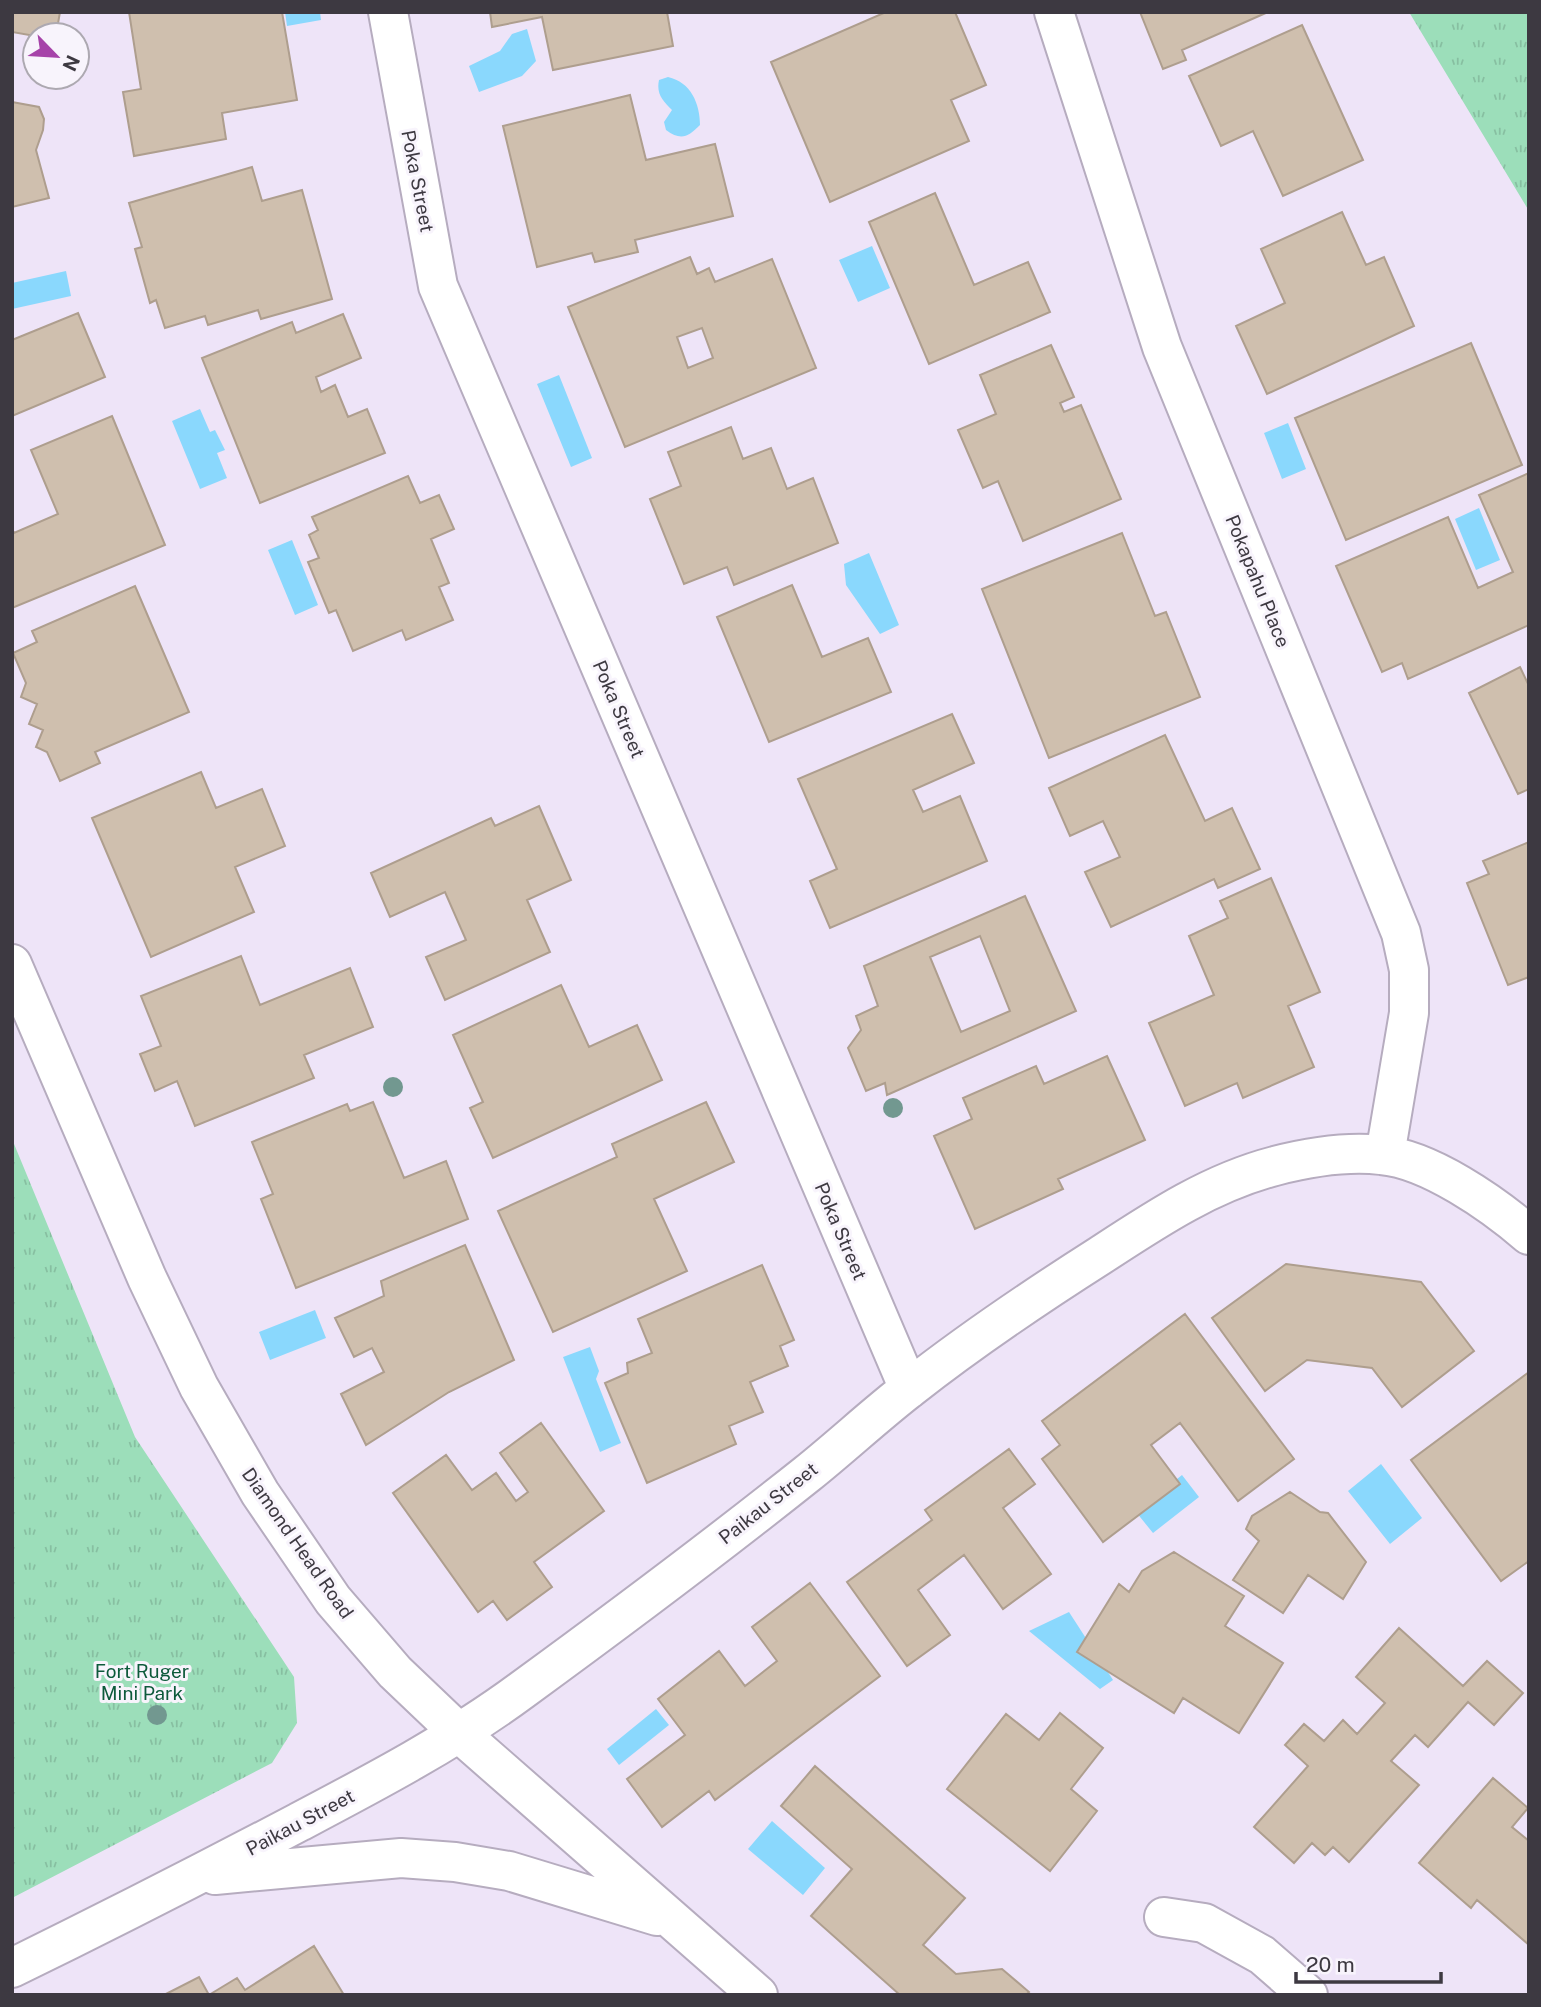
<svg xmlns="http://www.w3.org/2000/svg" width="1541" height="2007" font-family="'Public Sans',sans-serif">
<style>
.park{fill:url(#park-tufts)}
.water{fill:#8ad8fd}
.building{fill:#cfbfae;stroke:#ae9e8e;stroke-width:2;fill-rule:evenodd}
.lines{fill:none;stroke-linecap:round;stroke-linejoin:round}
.minor-casing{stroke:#b6acbf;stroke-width:42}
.minor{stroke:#fff;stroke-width:38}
.tree{fill:#729890}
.labels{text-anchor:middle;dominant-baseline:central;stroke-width:6;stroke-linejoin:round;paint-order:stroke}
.street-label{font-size:19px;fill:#3d3941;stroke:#f8f4fc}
.park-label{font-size:19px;fill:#0d5a3b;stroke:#f8f4fc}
</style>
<defs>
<pattern id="park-tufts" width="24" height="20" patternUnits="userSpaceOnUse" patternTransform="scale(1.75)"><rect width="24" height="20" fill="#9cdeba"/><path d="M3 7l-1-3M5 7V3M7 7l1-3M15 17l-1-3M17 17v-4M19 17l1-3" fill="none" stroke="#87bfa1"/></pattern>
</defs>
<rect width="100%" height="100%" fill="#eee4f8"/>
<path class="park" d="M 1409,12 L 1529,12 L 1529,211 Z
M 12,1139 L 135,1437 L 294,1677 L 297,1723 L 272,1763 L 12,1898 Z"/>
<path class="water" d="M 285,12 L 320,12 L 321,20 L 287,26 Z
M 527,29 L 536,61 L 522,76 L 479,92 L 469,66 L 500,51 L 512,34 Z
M 668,77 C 691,82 700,104 700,125 C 688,137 681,141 666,130 L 664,122 L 672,110 C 663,101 656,94 659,80 Z
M 872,246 L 890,288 L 858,302 L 839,260 Z
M 66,271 L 71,296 L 12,309 L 12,283 Z
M 559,375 L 592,458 L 571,467 L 537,384 Z
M 200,409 L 210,432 L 215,430 L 225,450 L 217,453 L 227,478 L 200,489 L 172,421 Z
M 1288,423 L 1306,469 L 1282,479 L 1264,433 Z
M 1479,508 L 1500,560 L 1476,570 L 1455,519 Z
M 292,540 L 318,605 L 295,615 L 268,550 Z
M 869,553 L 899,625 L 880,634 L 846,585 L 844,564 Z
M 315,1310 L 326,1338 L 270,1360 L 259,1332 Z
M 590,1347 L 599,1371 L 596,1379 L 621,1443 L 600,1452 L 563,1357 Z
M 1381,1464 L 1422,1518 L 1390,1544 L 1348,1491 Z
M 1182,1475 L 1199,1497 L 1153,1533 L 1136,1512 Z
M 1069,1612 L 1113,1680 L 1100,1689 L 1029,1631 Z
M 656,1709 L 669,1725 L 619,1765 L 607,1749 Z
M 772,1821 L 825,1868 L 803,1895 L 748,1849 Z"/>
<path class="building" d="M 12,12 L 60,12 L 56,35 L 35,36 L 12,32 Z
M 129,12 L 282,12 L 297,100 L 222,113 L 226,139 L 134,156 L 123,92 L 141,89 Z
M 490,12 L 667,12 L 673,46 L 553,70 L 542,17 L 492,27 Z
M 886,12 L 955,12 L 986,85 L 951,100 L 969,141 L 830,202 L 771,62 Z
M 1140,12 L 1268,12 L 1182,50 L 1186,60 L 1163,69 Z
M 1302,25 L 1363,160 L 1283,196 L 1253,131 L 1221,146 L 1189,76 Z
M 630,95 L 646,160 L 715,144 L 733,216 L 635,240 L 638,252 L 595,262 L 592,253 L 537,267 L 503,126 Z
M 12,102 L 39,107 L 44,119 L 43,130 L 36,150 L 49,198 L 12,207 Z
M 252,167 L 262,201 L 302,190 L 332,299 L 261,319 L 258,310 L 208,325 L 205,316 L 165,328 L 156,300 L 150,303 L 135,249 L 142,247 L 129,203 Z
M 935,193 L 974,285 L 1028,262 L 1050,312 L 929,364 L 869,222 Z
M 1342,212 L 1366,265 L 1384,257 L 1414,326 L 1267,394 L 1236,326 L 1285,303 L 1261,249 Z
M 690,257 L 697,274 L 709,268 L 715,282 L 772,259 L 816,368 L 625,447 L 568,307 ZM 702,328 L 713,358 L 688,368 L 677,337 Z
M 78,313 L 105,377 L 12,416 L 12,340 Z
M 343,314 L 361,358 L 316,377 L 321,392 L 335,385 L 348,417 L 367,409 L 385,453 L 260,503 L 202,358 L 292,322 L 296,333 Z
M 1471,343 L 1522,465 L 1346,540 L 1295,418 Z
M 1051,345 L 1074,397 L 1060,403 L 1064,412 L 1081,405 L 1121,499 L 1023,541 L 998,481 L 983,488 L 958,430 L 996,414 L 980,375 Z
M 112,416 L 165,545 L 12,608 L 12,529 L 14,533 L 58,514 L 31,450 Z
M 731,427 L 743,459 L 771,448 L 787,489 L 813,478 L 838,543 L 734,585 L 727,567 L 684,584 L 650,499 L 681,486 L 668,452 Z
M 1529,473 L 1529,625 L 1408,679 L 1402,663 L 1382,672 L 1336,566 L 1448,517 L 1478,588 L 1513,572 L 1479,495 Z
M 408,476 L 420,503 L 439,495 L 454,529 L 431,539 L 449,583 L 439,587 L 453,620 L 406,640 L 402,630 L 353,651 L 336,610 L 329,613 L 308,562 L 319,558 L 309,535 L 318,530 L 312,517 Z
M 1122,533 L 1155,616 L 1166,612 L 1200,697 L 1049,758 L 982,589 Z
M 792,585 L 822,657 L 868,638 L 891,692 L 769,742 L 717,617 Z
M 135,586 L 189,712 L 95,752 L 100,763 L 60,781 L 47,752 L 36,747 L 43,730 L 29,724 L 37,704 L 21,697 L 26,683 L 13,653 L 37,642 L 32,631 Z
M 1520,667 L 1529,686 L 1529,789 L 1518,794 L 1469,693 Z
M 952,714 L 974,763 L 913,790 L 923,812 L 960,796 L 987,861 L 830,928 L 810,881 L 837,869 L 798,779 Z
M 1165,735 L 1205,821 L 1232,808 L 1260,869 L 1218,888 L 1214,879 L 1111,927 L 1085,872 L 1120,857 L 1103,821 L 1070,836 L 1049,788 Z
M 201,772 L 216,808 L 262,789 L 285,846 L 235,867 L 254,912 L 151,957 L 92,818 Z
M 539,806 L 571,880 L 527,900 L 550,952 L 445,1000 L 426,957 L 466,940 L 445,892 L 390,917 L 371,873 L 491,818 L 495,826 Z
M 1529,842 L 1529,977 L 1508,985 L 1467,883 L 1489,874 L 1483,861 Z
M 1271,878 L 1320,992 L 1288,1006 L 1314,1067 L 1243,1098 L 1237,1083 L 1185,1106 L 1149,1023 L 1214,995 L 1189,936 L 1228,918 L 1220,901 Z
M 1025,896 L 1076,1011 L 887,1095 L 885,1083 L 866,1091 L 848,1048 L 861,1030 L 856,1016 L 878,1006 L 864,966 ZM 980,936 L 1010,1011 L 961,1032 L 930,957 Z
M 241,956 L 260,1005 L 350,968 L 373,1027 L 304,1055 L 314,1078 L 195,1126 L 177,1081 L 155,1091 L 140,1054 L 161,1046 L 141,996 Z
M 561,985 L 589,1047 L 637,1025 L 662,1080 L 493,1158 L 470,1108 L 483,1102 L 453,1035 Z
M 1107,1056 L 1145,1140 L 1058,1179 L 1063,1189 L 975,1229 L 934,1136 L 972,1119 L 963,1098 L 1036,1066 L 1044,1084 Z
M 373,1102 L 404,1178 L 446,1161 L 468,1219 L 296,1288 L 261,1199 L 273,1194 L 252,1142 L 347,1104 L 350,1111 Z
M 706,1102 L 734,1162 L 654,1199 L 687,1271 L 553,1332 L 498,1211 L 617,1157 L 612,1144 Z
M 465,1245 L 514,1360 L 449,1392 L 366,1445 L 341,1394 L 384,1372 L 372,1348 L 354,1357 L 335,1318 L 384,1296 L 381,1281 Z
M 1286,1264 L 1421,1282 L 1474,1351 L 1402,1407 L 1372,1368 L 1307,1360 L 1265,1391 L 1212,1318 Z
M 762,1265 L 794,1340 L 780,1346 L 788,1366 L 750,1382 L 763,1412 L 729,1426 L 736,1444 L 647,1483 L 605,1383 L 628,1373 L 627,1363 L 652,1353 L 638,1319 Z
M 1185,1314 L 1294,1459 L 1238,1501 L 1180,1423 L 1151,1445 L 1180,1484 L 1103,1542 L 1042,1459 L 1060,1445 L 1042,1421 Z
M 1529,1372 L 1529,1561 L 1501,1581 L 1411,1460 Z
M 541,1423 L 604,1511 L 534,1562 L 552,1587 L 507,1620 L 493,1601 L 478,1612 L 393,1493 L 446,1455 L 472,1490 L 496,1473 L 516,1501 L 528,1492 L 500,1453 Z
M 1009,1449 L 1035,1484 L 1003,1508 L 1051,1574 L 1003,1609 L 964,1555 L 918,1590 L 950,1635 L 907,1666 L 847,1582 L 932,1520 L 925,1510 Z
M 1290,1492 L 1320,1512 L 1328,1513 L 1366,1562 L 1343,1599 L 1308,1575 L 1283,1613 L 1233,1580 L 1259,1541 L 1246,1529 L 1252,1516 Z
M 1174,1552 L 1244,1596 L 1225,1626 L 1283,1663 L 1239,1733 L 1183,1698 L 1174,1713 L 1077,1652 L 1119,1584 L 1129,1592 L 1142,1571 Z
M 810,1583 L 880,1676 L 715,1800 L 709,1791 L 662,1827 L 627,1779 L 685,1735 L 658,1699 L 719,1651 L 745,1686 L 777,1661 L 752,1627 Z
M 1399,1628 L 1463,1686 L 1487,1661 L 1523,1693 L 1494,1725 L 1468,1702 L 1428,1747 L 1415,1735 L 1391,1761 L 1419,1785 L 1349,1862 L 1333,1847 L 1325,1855 L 1312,1843 L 1294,1863 L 1254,1827 L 1308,1766 L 1285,1745 L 1304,1724 L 1324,1741 L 1343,1720 L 1357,1734 L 1385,1703 L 1356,1677 Z
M 1060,1713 L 1103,1748 L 1071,1789 L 1097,1811 L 1050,1871 L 947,1789 L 1006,1714 L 1039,1740 Z
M 815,1766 L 965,1898 L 923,1945 L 956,1974 L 1002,1969 L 1029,1992 L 1026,1995 L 900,1995 L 811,1916 L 852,1869 L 781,1806 Z
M 1493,1778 L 1528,1808 L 1512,1827 L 1529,1841 L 1529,1945 L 1477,1900 L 1471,1908 L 1419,1863 Z
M 314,1946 L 344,1995 L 209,1995 L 237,1978 L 245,1990 Z
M 199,1977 L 209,1995 L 164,1995 Z"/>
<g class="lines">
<defs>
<path id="minor" d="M 388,12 L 438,286 L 909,1389
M 1054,12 L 1162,347 L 1401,933 L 1409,970 L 1409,1013 L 1385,1155
M 12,964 L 147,1278 L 199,1387 L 260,1493 L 333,1600 L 395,1672 L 458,1732 L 758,1995
M 215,1875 L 401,1858 L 455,1862 L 509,1871 L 657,1916
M 1164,1917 L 1204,1923 L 1262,1955 L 1308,1995
M 12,1968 C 108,1921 204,1872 299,1822 C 375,1782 453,1741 522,1690 C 618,1620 714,1548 807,1474 C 842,1446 875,1415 910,1388 C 971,1340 1035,1297 1101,1255 C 1156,1219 1210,1183 1275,1166 C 1310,1157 1345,1151 1381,1155 C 1429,1159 1493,1204 1529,1235"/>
</defs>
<use href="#minor" class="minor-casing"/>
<use href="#minor" class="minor"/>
</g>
<g class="tree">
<circle cx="393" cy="1087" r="10"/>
<circle cx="893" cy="1108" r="10"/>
<circle cx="157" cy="1715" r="10"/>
</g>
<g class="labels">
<g class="street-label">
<text transform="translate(418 181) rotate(79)">Poka Street</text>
<text transform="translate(1258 581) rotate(68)">Pokapahu Place</text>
<text transform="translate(619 709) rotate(67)">Poka Street</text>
<text transform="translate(841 1231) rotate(67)">Poka Street</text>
<text transform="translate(768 1503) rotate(-38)">Paikau Street</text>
<text transform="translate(298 1543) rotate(55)">Diamond Head Road</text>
<text transform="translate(300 1822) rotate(-28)">Paikau Street</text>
</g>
<g class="park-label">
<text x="142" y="1671">Fort Ruger<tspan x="142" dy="22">Mini Park</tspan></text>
</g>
</g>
<rect width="1541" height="2007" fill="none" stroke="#3d3941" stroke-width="28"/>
<g transform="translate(56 56) rotate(115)"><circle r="33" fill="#f8f4fc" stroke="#ada9b1" stroke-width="2"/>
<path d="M0-5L12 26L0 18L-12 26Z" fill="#a643a9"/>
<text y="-10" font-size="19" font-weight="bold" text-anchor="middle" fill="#3d3941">N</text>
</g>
<path d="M1296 1972v10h145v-10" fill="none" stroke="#3d3941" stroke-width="3.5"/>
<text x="1306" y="1972" font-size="21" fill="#3d3941" stroke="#f8f4fc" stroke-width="5" paint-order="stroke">20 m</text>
</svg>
